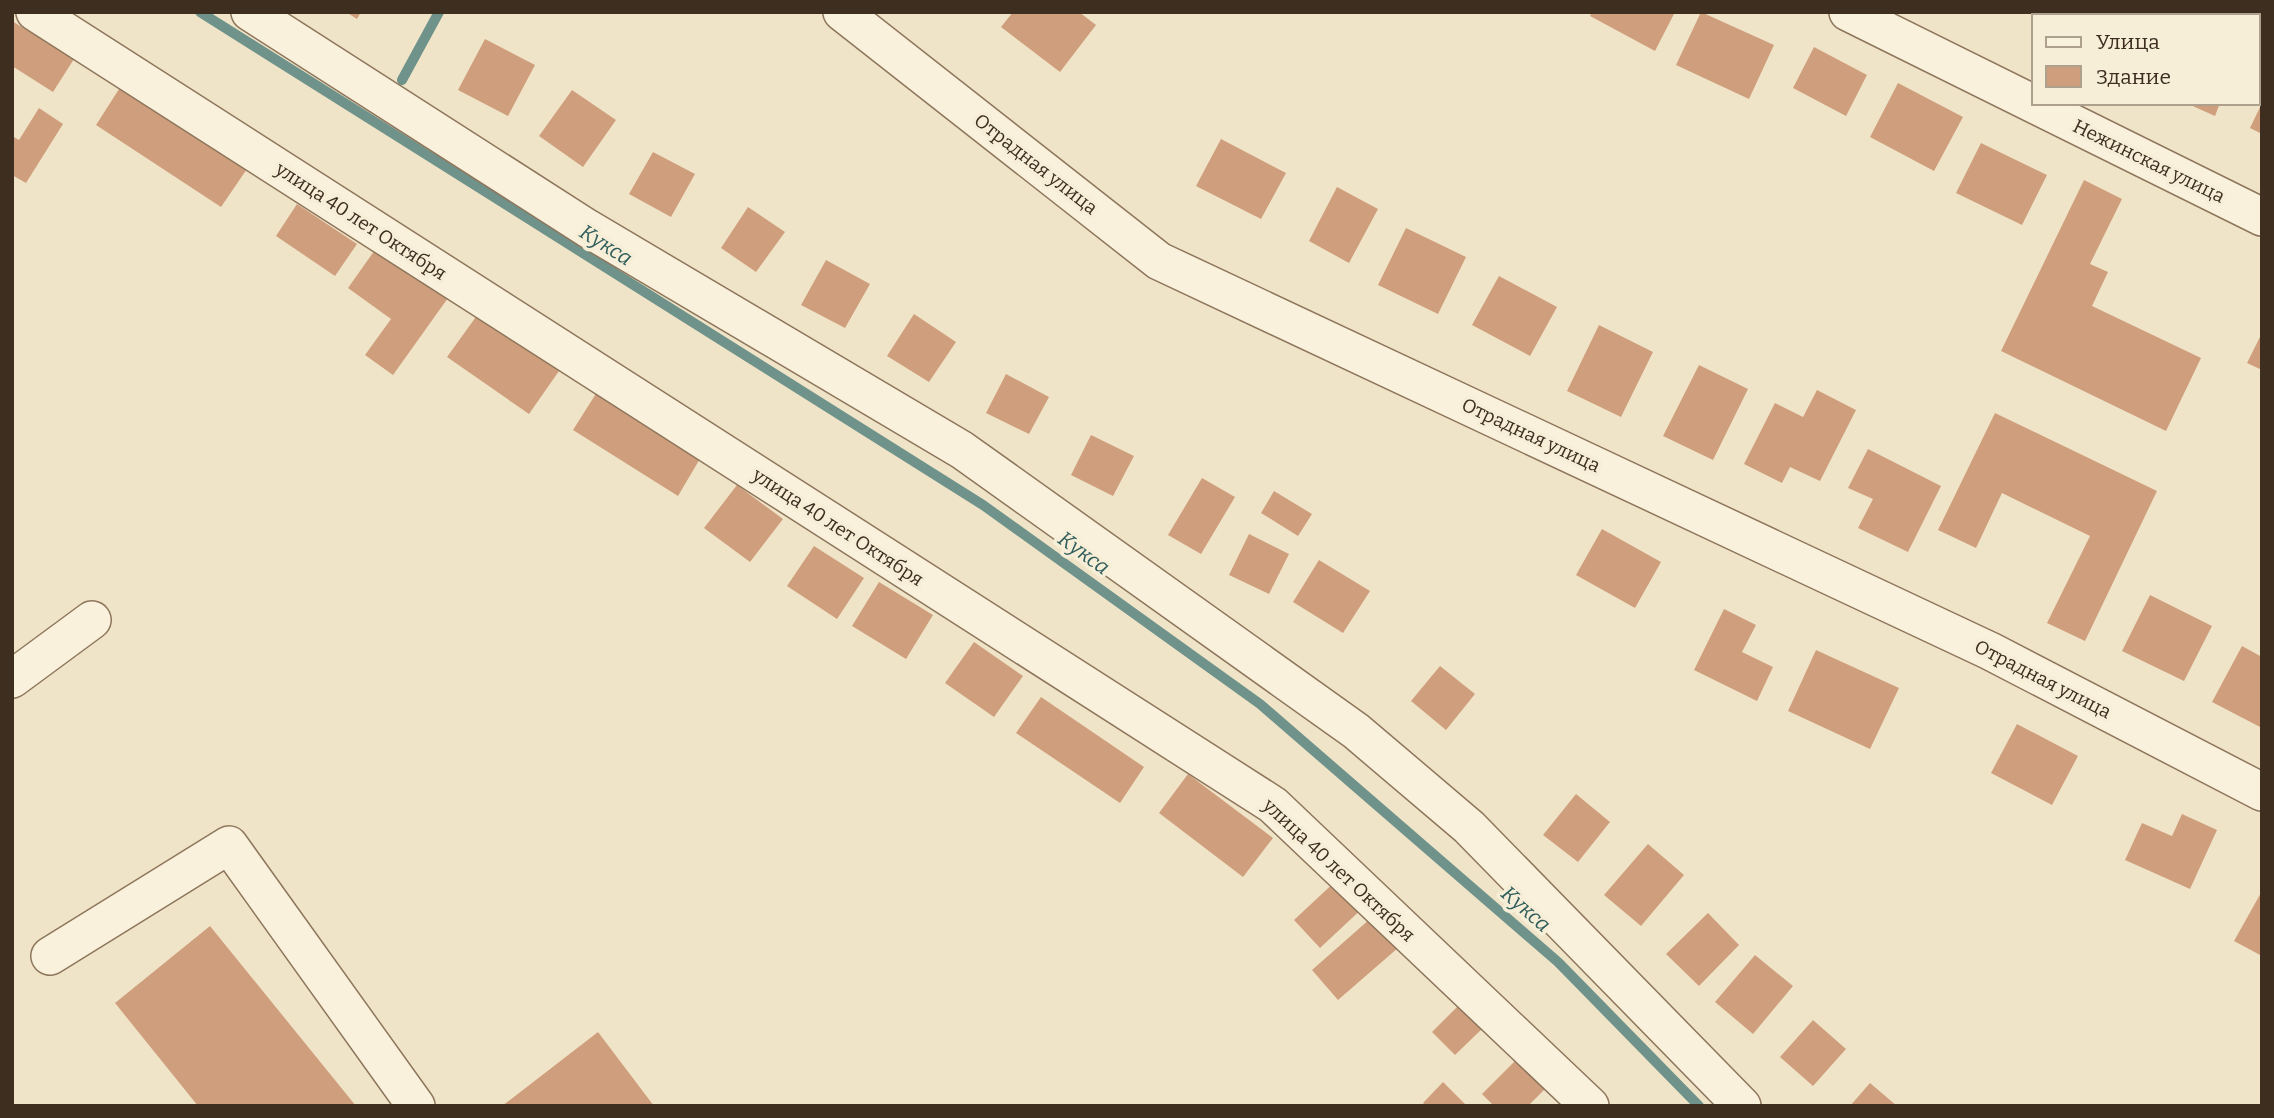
<svg xmlns="http://www.w3.org/2000/svg" width="2274" height="1118" font-family="Bitter,serif">
<style>
.lines{fill:none;stroke-linecap:round;stroke-linejoin:round}
.stream{stroke:#6f938a;stroke-width:10}
.building{fill:#cf9f7d}
.minor-casing{stroke:#8d765c;stroke-width:40}
.minor{stroke:#faf1dc;stroke-width:37}
.labels{text-anchor:middle;dominant-baseline:central;stroke-width:7;stroke-linejoin:round;paint-order:stroke}
.street-label{font-size:19px;fill:#3d2e20;stroke:#f7eed8}
.water-label{font-size:21px;font-style:italic;fill:#2f5d5a;stroke:#f7eed8}
</style>
<rect width="100%" height="100%" fill="#f0e4c8"/>
<g class="lines">
<path class="stream" d="M 200,12 L 983,505 L 1260,704 L 1558,962 L 1699,1106
M 402,80 L 439,12"/>
</g>
<path class="building" d="M 346,12 L 361,12 L 357,19 Z
M 1013,12 L 1079,12 L 1096,25 L 1060,72 L 1001,27 Z
M 1592,12 L 1675,12 L 1655,51 L 1590,16 Z
M 1701,12 L 1774,45 L 1749,99 L 1676,65 Z
M 2069,12 L 2121,12 L 2128,16 L 2068,16 Z
M 12,21 L 74,59 L 53,92 L 12,66 Z
M 485,39 L 535,65 L 508,116 L 458,90 Z
M 1814,47 L 1867,75 L 1846,116 L 1793,88 Z
M 1898,83 L 1963,117 L 1934,171 L 1870,137 Z
M 121,86 L 247,169 L 221,207 L 96,125 Z
M 572,90 L 616,120 L 583,167 L 539,136 Z
M 2186,103 L 2220,103 L 2215,116 Z
M 2262,103 L 2262,134 L 2250,128 Z
M 39,108 L 63,124 L 26,183 L 12,175 L 12,136 L 19,140 Z
M 1221,139 L 1286,173 L 1261,219 L 1196,186 Z
M 1981,143 L 2047,175 L 2022,225 L 1956,193 Z
M 653,152 L 695,174 L 671,217 L 629,194 Z
M 2084,180 L 2122,199 L 2090,264 L 2108,272 L 2092,306 L 2201,358 L 2166,431 L 2001,351 Z
M 1337,187 L 1378,209 L 1349,263 L 1309,241 Z
M 297,204 L 357,244 L 335,276 L 276,236 Z
M 748,207 L 785,232 L 756,272 L 721,248 Z
M 1406,228 L 1466,257 L 1438,314 L 1378,285 Z
M 377,247 L 448,298 L 393,375 L 365,355 L 391,319 L 348,288 Z
M 826,260 L 870,284 L 845,328 L 801,305 Z
M 1499,276 L 1557,307 L 1530,356 L 1472,325 Z
M 478,314 L 559,371 L 529,414 L 447,357 Z
M 914,314 L 956,342 L 929,382 L 887,356 Z
M 1599,325 L 1653,352 L 1621,417 L 1567,391 Z
M 2262,333 L 2262,370 L 2247,363 Z
M 1699,365 L 1748,389 L 1713,460 L 1663,436 Z
M 1006,374 L 1049,397 L 1029,434 L 986,413 Z
M 1817,390 L 1856,410 L 1820,481 L 1790,467 L 1782,483 L 1744,464 L 1775,403 L 1803,417 Z
M 597,392 L 701,457 L 678,496 L 573,430 Z
M 1995,413 L 2157,491 L 2085,641 L 2047,623 L 2090,536 L 2002,493 L 1976,548 L 1938,530 Z
M 1091,435 L 1134,456 L 1113,496 L 1071,475 Z
M 1868,449 L 1941,486 L 1908,552 L 1858,528 L 1873,499 L 1848,488 Z
M 1202,478 L 1235,497 L 1201,554 L 1168,535 Z
M 737,485 L 783,519 L 750,562 L 704,528 Z
M 1274,491 L 1312,514 L 1298,536 L 1261,513 Z
M 1602,529 L 1661,562 L 1635,608 L 1576,575 Z
M 1249,534 L 1289,554 L 1269,594 L 1229,575 Z
M 814,546 L 864,578 L 837,619 L 787,586 Z
M 1319,560 L 1370,591 L 1343,633 L 1293,602 Z
M 879,582 L 933,615 L 906,659 L 852,626 Z
M 2150,595 L 2212,626 L 2184,681 L 2122,651 Z
M 1724,609 L 1756,625 L 1742,652 L 1773,667 L 1757,701 L 1694,670 Z
M 974,642 L 1023,676 L 994,717 L 945,683 Z
M 2242,646 L 2262,657 L 2262,728 L 2212,702 Z
M 1816,650 L 1899,688 L 1870,749 L 1788,711 Z
M 1440,666 L 1475,694 L 1446,730 L 1411,701 Z
M 1041,697 L 1144,767 L 1120,803 L 1016,733 Z
M 2017,724 L 2078,756 L 2052,805 L 1991,773 Z
M 1188,774 L 1273,838 L 1243,877 L 1159,813 Z
M 1576,794 L 1610,822 L 1578,862 L 1543,835 Z
M 2182,814 L 2217,830 L 2190,889 L 2125,860 L 2142,823 L 2172,836 Z
M 1648,844 L 1684,875 L 1641,926 L 1604,895 Z
M 1340,877 L 1366,905 L 1320,948 L 1294,920 Z
M 2262,891 L 2262,956 L 2234,941 Z
M 1379,911 L 1406,941 L 1338,1000 L 1312,970 Z
M 1708,913 L 1739,945 L 1699,986 L 1666,954 Z
M 210,926 L 356,1106 L 198,1106 L 115,1003 Z
M 1755,955 L 1793,986 L 1753,1034 L 1715,1002 Z
M 1461,1003 L 1484,1027 L 1455,1055 L 1432,1032 Z
M 1813,1020 L 1846,1049 L 1813,1086 L 1780,1057 Z
M 598,1032 L 654,1106 L 502,1106 Z
M 1516,1060 L 1545,1089 L 1528,1106 L 1494,1106 L 1482,1094 Z
M 1443,1082 L 1467,1106 L 1426,1106 L 1423,1103 Z
M 1870,1083 L 1897,1106 L 1850,1106 Z"/>
<g class="lines">
<defs>
<path id="minor" d="M 35,12 L 1273,805 L 1590,1106
M 250,12 L 587,228 L 962,450 L 1356,731 L 1469,827 L 1742,1106
M 842,12 L 1159,261 L 1990,651 L 2262,792
M 1848,12 L 2262,217
M 12,679 L 92,620
M 50,956 L 229,845 L 416,1106"/>
</defs>
<use href="#minor" class="minor-casing"/>
<use href="#minor" class="minor"/>
</g>
<g class="labels">
<g class="street-label">
<text transform="translate(2149 161) rotate(26)">Нежинская улица</text>
<text transform="translate(1036 164) rotate(38)">Отрадная улица</text>
<text transform="translate(361 221) rotate(33)">улица 40 лет Октября</text>
<text transform="translate(1531 435) rotate(25)">Отрадная улица</text>
<text transform="translate(838 527) rotate(33)">улица 40 лет Октября</text>
<text transform="translate(2043 679) rotate(27)">Отрадная улица</text>
<text transform="translate(1339 870) rotate(43)">улица 40 лет Октября</text>
</g>
<g class="water-label">
<text transform="translate(606 245) rotate(32)">Кукса</text>
<text transform="translate(1084 553) rotate(36)">Кукса</text>
<text transform="translate(1526 909) rotate(41)">Кукса</text>
</g>
</g>
<rect width="2274" height="1118" fill="none" stroke="#3d2e20" stroke-width="28"/>
<rect x="2032" y="14" width="228" height="91" fill="#f7eed8" stroke="#ada18e" stroke-width="2"/>
<rect x="2046" y="37" width="35" height="10" fill="#faf1dc" stroke="#ada18e" stroke-width="2"/>
<text x="2096" y="49" font-size="21" fill="#3d2e20">Улица</text>
<rect x="2046" y="66" width="35" height="21" fill="#cf9f7d" stroke="#ada18e" stroke-width="2"/>
<text x="2096" y="84" font-size="21" fill="#3d2e20">Здание</text>
</svg>
